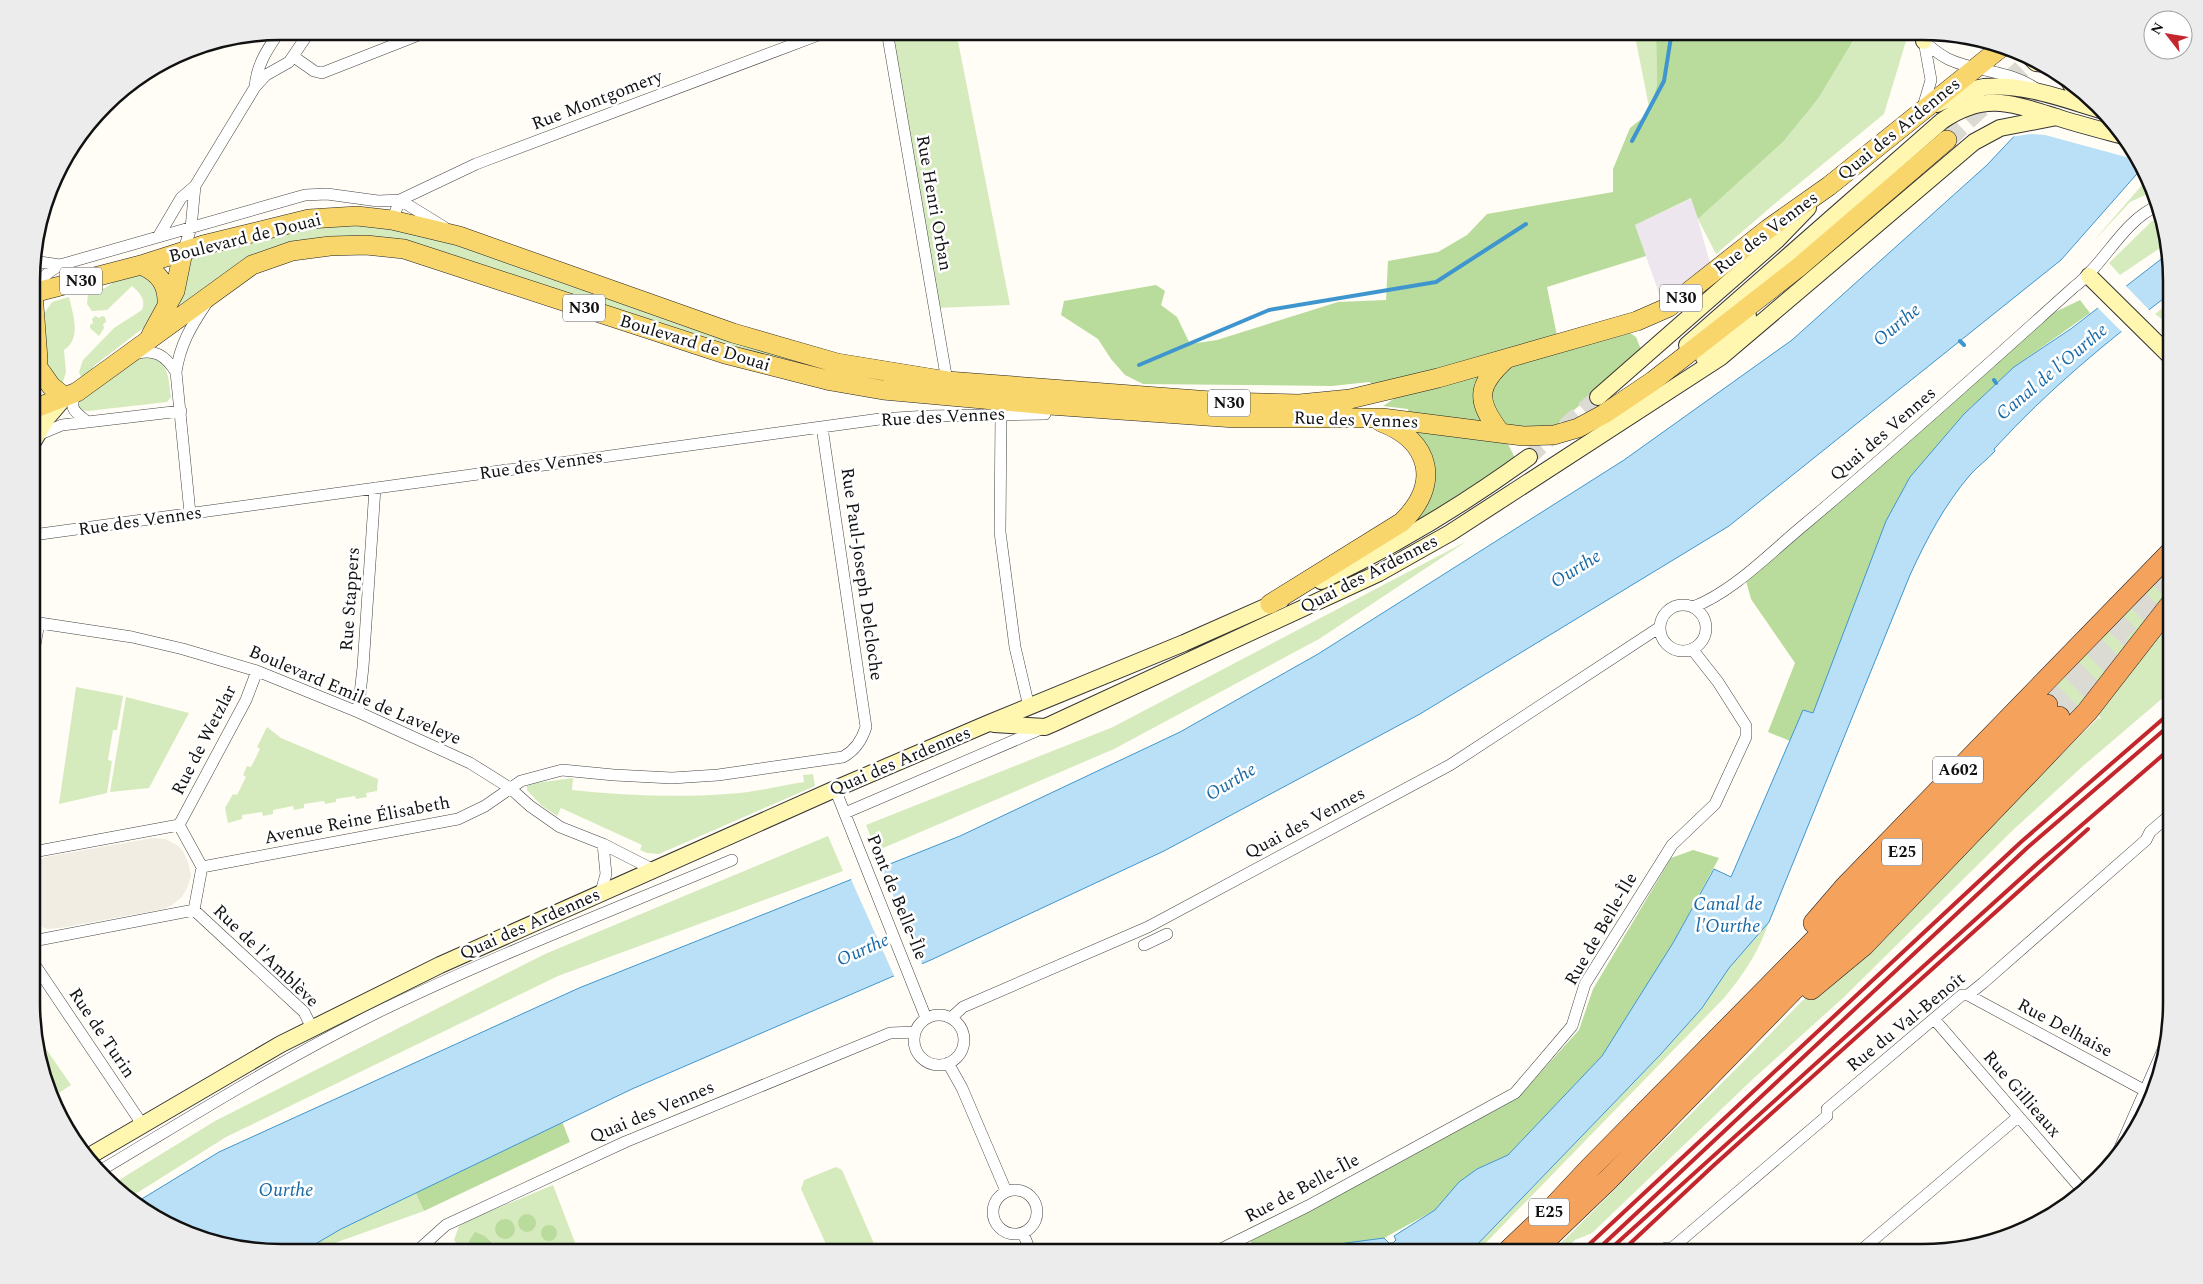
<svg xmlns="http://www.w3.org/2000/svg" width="2203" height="1284" font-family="Spectral,serif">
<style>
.industrial{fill:#eee6ef}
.green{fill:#d5ebbd}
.forest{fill:#b9dc9c}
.plaza{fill:#f1ede2}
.water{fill:#b9e0f7;stroke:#3f96cf}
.pier{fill:#fffdf5}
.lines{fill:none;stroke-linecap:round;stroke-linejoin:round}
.stream{stroke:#3f96cf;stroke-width:4}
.secondary-tunnel{stroke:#dbdad3;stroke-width:16;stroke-dasharray:16 8;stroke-linecap:butt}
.primary-tunnel{stroke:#dbdad3;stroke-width:19;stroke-dasharray:19 9;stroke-linecap:butt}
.highway-tunnel{stroke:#dbdad3;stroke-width:21;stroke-dasharray:21 11;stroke-linecap:butt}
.street-casing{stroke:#444;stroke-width:12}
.secondary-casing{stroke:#333;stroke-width:18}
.primary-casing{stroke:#222;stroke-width:20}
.highway-casing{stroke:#222;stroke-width:22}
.street{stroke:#fff;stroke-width:11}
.secondary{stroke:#fff6b0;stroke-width:16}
.primary{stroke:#f9d66b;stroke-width:19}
.highway{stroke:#f5a25d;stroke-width:21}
.rail{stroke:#c4262e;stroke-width:4}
.labels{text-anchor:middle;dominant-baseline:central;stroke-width:5;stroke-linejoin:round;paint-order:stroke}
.shield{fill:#fff;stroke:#585858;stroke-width:1}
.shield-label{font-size:16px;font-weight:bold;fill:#111}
.street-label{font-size:18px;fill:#111;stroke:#fff}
.water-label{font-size:19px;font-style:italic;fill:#1768a6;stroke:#fff}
.rim{fill:none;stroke:#111;stroke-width:2.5}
</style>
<rect width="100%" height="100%" fill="#fffdf5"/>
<path class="industrial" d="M 1692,198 L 1710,263 L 1661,299 L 1635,225 Z"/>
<path class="green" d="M 888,31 L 956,31 L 1010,305 L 935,308 Z
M 1634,31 L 1656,31 L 1657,84 L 1650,112 Z
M 1859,31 L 1909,31 L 1884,114 L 1779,200 L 1716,254 L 1698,219 L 1783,142 L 1818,99 Z
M 2148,178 L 2154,191 L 2130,202 L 2092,243 Z
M 2162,218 L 2166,244 L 2120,275 L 2109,263 L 2152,221 Z
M 321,222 L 410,228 L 883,377 L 877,382 L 792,364 L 437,252 L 361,237 L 327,236 L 267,250 L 172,314 L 190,255 Z
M 134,272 L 149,276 L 161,296 L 151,322 L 95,365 L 83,381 L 79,372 L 83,360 L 114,328 L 142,310 C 146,299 140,293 132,286 L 107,310 L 92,311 L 87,304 L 88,293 L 105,288 L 126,274 Z
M 69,297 C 73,315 82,338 64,350 L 66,372 L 62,385 L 45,368 L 43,315 L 52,302 Z
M 2171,302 L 2171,320 L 2166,322 L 2155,314 Z
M 95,316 L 99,318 L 102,316 L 105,317 L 106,322 L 103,324 L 104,328 L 99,336 L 90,328 L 90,325 L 93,323 L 92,319 Z
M 148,356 C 170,364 168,377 171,397 L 167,402 L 88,411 L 81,410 L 78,406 L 80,400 L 140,358 Z
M 1467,541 L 1319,639 L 1114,749 L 876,851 L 866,825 L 1113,727 Z
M 2171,560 L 2171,596 L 2079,711 L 2051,684 Z
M 2171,617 L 2171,691 L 2083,766 L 2012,831 L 1843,998 L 1754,1078 L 1592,1233 L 1575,1240 L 1562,1252 L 1552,1252 L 1743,1062 L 1802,1001 L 1877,939 L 2098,718 L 2101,719 L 2098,713 Z
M 76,687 L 123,696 L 117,730 L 113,730 L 108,760 L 112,761 L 107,793 L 59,804 Z
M 126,697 L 189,713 L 149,788 L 110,792 Z
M 267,727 L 281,738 L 378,779 L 377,791 L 366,793 L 367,797 L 356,799 L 355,796 L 336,799 L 336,802 L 325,804 L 324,801 L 304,804 L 304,808 L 294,810 L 293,806 L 273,810 L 273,814 L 263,816 L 262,812 L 242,815 L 242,819 L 228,823 L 225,808 L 233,794 L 237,795 L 246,777 L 243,775 L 247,766 L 251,767 L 260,749 L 257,747 Z
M 813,774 L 815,786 L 659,854 L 647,853 L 640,850 L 642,845 L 561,808 L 557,816 L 541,805 L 527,790 L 527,786 L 536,783 L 573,778 L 572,790 C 628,796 684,798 740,793 C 761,791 782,785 804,782 L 803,775 Z
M 828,836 L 843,871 L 558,976 L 226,1137 L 129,1198 L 111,1185 L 215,1121 L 545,954 Z
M 1769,922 C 1759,951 1744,974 1725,997 L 1477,1252 L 1470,1252 L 1660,1055 L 1702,1008 L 1729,968 Z
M 33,1030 L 71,1085 L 51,1098 L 45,1084 Z
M 836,1167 L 842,1170 L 878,1253 L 830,1253 L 801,1189 L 804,1180 Z
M 412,1185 L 424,1211 L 307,1253 L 295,1253 Z
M 553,1185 L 579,1253 L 543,1250 L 527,1253 C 518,1241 510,1245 497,1246 L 485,1236 L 471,1251 L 477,1253 C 465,1253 461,1251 454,1240 L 459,1226 L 476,1217 Z"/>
<path class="forest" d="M 1656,31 L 1859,31 L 1818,99 L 1783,142 L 1698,219 L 1691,198 L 1635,225 L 1646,256 L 1547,287 L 1560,350 L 1627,331 L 1636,337 L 1642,352 L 1553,428 L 1501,430 L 1515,458 L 1403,531 L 1429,497 L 1408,426 L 1412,426 L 1408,409 L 1383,406 L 1395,398 L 1369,382 L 1332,386 L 1143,384 L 1125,375 L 1111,359 L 1098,339 L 1061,315 L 1064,301 L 1156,285 L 1165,291 L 1161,305 L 1177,317 L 1190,344 L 1217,340 L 1338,302 L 1386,300 L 1388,261 L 1438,252 L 1467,235 L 1487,214 L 1613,192 L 1613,169 L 1630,128 L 1650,112 L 1657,84 Z
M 2080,300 L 2090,313 L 2014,367 L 1964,414 L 1910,477 L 1886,521 L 1813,714 L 1803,710 L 1790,741 L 1768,732 L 1795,663 L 1751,599 L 1745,577 L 2051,314 Z
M 1693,850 L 1719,858 L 1673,943 L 1602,1056 L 1508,1155 L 1477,1169 L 1459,1182 L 1435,1210 L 1384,1238 L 1346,1243 L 1313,1252 L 1257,1252 L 1250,1240 L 1518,1097 L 1579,1030 L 1593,989 L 1671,858 Z
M 560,1116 L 570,1142 L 424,1211 L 412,1185 Z
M518 1223a9 9 0 1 1 18 0a9 9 0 1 1-18 0Z
M495 1229a10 10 0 1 1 20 0a10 10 0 1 1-20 0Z
M541 1233a8 8 0 1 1 16 0a8 8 0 1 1-16 0Z
M 475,1232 L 485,1236 L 496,1246 C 510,1245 518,1241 527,1253 L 477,1253 L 471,1251 L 469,1241 Z"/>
<path class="plaza" d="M 153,838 L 165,839 L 177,845 L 183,851 L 188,862 L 191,875 L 188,886 L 182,897 L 172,905 L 164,909 L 60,928 L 47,929 L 33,923 L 33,864 L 37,861 L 45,857 Z"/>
<path class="water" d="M 2067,80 L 2138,156 L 2143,167 L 2061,260 L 1729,526 L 1420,714 L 1164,851 L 933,959 L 632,1089 L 341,1229 L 300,1253 L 281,1253 L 216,1244 L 156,1219 L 135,1203 L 219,1152 L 579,988 L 960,836 L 1180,732 L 1318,654 L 1624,460 L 1792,340 L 1987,165 Z
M 2169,253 L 2171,264 L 2171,293 C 2107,341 2048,390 1994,449 L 1995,451 C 1987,460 1978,466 1970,475 C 1945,504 1926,540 1910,575 L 1769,922 L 1729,968 L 1702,1008 L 1660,1055 L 1470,1252 L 1313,1252 L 1346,1243 L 1384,1238 L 1389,1243 L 1393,1243 L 1396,1240 L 1394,1236 L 1435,1210 L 1459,1182 L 1477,1169 L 1508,1155 L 1602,1056 L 1673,943 L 1714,869 L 1731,877 L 1803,710 L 1813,713 L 1886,521 L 1910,477 L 1964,414 L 2014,367 L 2072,328 Z"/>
<path class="pier" d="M 2065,78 L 2098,104 L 2141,161 L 2045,135 L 2031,134 L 2010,137 Z
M 2124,284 L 2151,312 L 2123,333 L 2096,306 Z
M 880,865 L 923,966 L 895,978 L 850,877 Z"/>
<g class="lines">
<path class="stream" d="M 1632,141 L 1664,81 L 1672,31
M 1960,341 L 1964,345
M 1139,365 L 1269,310 L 1436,282 L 1526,224
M 1994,380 L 1996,383"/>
<path class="secondary-tunnel" d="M 1529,457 L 1598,397"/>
<path class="primary-tunnel" d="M 1947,140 L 2032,59"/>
<path class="highway-tunnel" d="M 2047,705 L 2171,578
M 2059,717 L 2131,644"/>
<defs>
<path id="street" d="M 887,31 L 947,381
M 1924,41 C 1931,48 1939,54 1948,59 C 1978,73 2013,70 2039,91
M 294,57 L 314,71 L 322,73 L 429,31
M 255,87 C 257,64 267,50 279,32
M 1923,107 L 1931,80 L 1924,41
M 392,220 L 400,200 L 476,164 L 829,31
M 158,237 L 181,198 L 195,186 L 255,87 L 266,75 L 289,62 L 310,31
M 183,252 L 191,228 L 195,186
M 33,261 L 60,265
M 33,293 C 39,279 47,273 60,265 L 305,195 L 327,194 L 378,201 L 400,200 L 444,227
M 134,354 C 154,348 165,355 176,372 L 190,513
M 176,372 C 180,345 191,326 206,304
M 77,392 C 68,408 74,411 86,421
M 1001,414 L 1000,532 L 1015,647 L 1029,707
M 38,435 L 62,425 L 181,411
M 33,535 L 880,419 L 928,416 L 1045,414 L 1049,405
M1660 628a23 23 0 1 1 46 0a23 23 0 1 1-46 0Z
M 1693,607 C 1733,592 1771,552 1805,524 C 1896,448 1985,367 2074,287 C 2105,264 2122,221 2159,205
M 33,622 L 132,637 L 183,649 L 257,671 L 358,712 L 470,763 L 510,788 L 530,806 L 560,827 L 603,844 L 652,869
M 33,656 L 39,623
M 358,712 L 363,667 L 375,488
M 835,789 L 926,1018
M 845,813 L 1041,729
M 179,825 L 246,700 L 257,671
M 179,825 L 202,867 L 194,910
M 33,852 L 179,825
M 202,867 L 458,819 L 485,806 L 521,781 L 562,770 L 614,775 L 672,778 L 718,775 L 843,757 C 856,750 862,740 866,727 L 822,427
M 601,892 L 606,874 L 603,844
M 194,910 L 304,1012 L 312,1028
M 33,941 L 194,910
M 1144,945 L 1167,934
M 33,962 L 142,1124
M 1968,995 L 2153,1095
M914 1040a25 25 0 1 1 50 0a25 25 0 1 1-50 0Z
M 951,1018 L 963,1007 L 1148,927 L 1450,765 L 1660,627
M 1934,1019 L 2083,1191
M 948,1063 L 962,1088 L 1006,1191
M 2116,1157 L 2166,1043
M 98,1172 C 189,1118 279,1061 374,1014 C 491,957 613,910 732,860
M993 1212a22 22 0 1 1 44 0a22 22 0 1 1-44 0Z
M 1023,1233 L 1031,1253
M 416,1252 L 446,1225 L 625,1142 L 890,1033 L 915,1032
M 1215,1252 L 1308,1206 L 1515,1093 L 1572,1026 L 1585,984 L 1672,845 L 1715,804 L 1746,737 L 1746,726 L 1718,682 L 1692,649
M 1661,1252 L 1666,1248 L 1672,1248 L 1827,1116 L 1827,1109 L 1962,995 L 1968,995 L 1983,983 L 2146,840 L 2150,832 L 2171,814
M 1859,1252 L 2018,1117
M 355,1253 L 384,1250 L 418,1253"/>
<path id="secondary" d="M 1923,31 L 1924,41
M 2031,58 L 2036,63 L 2046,64
M 2069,81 L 2077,94 L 2089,106
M 1937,104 C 1952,97 1967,90 1984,87 C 2024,83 2066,100 2104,111
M 2089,276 L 2171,357
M 1687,345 L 1942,121 C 1984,92 2011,103 2056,117 C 2078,124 2101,130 2123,136
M 1704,358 L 1748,316
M 1598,397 L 1777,240 L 1808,208
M 33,442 L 47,418 L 65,397
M 1321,581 C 1395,546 1463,505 1529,457
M 994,724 L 1045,727 L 1052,724 L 1379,573 L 1450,533 L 1721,357 L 1974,142 L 2000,128 L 2057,117
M 86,1158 L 281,1044 L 440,965 L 835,789 L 989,723 L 1184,643 L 1281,600"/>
<path id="primary" d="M 141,265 C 160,273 168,285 167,305
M 33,293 L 141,265 L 203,245 L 309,219 L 357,216 L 392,220 L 459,236 L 733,333 L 837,363 L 947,381 L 1224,402 L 1299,404 L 1350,399 L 1438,378 L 1637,321 L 1669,307 L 1768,229 L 1829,186 L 2003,46
M 151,335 L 175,291 L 183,252
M 37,366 L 51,386 L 65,397
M 33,384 L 38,359 L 33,293
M 33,409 L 77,392 L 252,265 L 292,251 L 330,246 L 366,245 L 404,249 L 725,354 L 831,381 L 883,390 L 1049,405 L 1235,418 L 1382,418 L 1523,436 L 1554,435 L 1578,428 L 1604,414 L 1653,381 L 1799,267 L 1947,140
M 1500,432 C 1476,401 1476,386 1506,359
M 1270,604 L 1402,522 C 1441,484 1431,441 1381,422"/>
<path id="highway" d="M 1814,923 L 1845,887 L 2171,552
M 1811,989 L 1864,945 L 2087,712 L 2171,604
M 1507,1252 L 1545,1216 L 1589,1169 L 2047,705
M 1533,1252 L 1609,1179 L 2059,717"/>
</defs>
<use href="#street" class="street-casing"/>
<use href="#secondary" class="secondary-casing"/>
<use href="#primary" class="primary-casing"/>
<use href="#highway" class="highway-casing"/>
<use href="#street" class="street"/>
<use href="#secondary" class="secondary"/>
<use href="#primary" class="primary"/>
<use href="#highway" class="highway"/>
<path class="rail" d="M 1581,1252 L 2021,842 L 2171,712
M 1595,1252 L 2027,848 L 2171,724
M 1607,1252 L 2039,862 L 2171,748
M 1621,1252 L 1713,1166 L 2088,829"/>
</g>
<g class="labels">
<g class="shield">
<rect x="60" y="267.5" width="42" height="27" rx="4"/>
<rect x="1660" y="284.5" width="42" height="27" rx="4"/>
<rect x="563" y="294.5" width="42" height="27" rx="4"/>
<rect x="1208" y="389.5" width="42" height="27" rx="4"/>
<rect x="1933" y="756.5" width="50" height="27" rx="4"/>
<rect x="1882" y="838.5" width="40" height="27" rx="4"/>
<rect x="1529" y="1198.5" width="40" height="27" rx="4"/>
</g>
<g class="shield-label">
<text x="81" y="281">N30</text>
<text x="1681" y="298">N30</text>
<text x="584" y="308">N30</text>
<text x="1229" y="403">N30</text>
<text x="1958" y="770">A602</text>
<text x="1902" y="852">E25</text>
<text x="1549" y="1212">E25</text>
</g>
<g class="street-label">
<text transform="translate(597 100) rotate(-21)">Rue Montgomery</text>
<text transform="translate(1899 129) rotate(-39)">Quai des Ardennes</text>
<text transform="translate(934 203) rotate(80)">Rue Henri Orban</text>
<text transform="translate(1766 233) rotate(-37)">Rue des Vennes</text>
<text transform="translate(245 238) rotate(-14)">Boulevard de Douai</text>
<text transform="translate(695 343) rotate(17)">Boulevard de Douai</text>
<text transform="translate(943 417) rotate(-3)">Rue des Vennes</text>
<text transform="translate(1356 420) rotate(2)">Rue des Vennes</text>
<text transform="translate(1883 434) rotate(-41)">Quai des Vennes</text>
<text transform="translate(541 465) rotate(-8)">Rue des Vennes</text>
<text transform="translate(140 521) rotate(-8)">Rue des Vennes</text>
<text transform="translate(862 574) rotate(82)">Rue Paul-Joseph Delcloche</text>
<text transform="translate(1369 574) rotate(-27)">Quai des Ardennes</text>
<text transform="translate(350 599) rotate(-86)">Rue Stappers</text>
<text transform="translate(355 695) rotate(23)">Boulevard Emile de Laveleye</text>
<text transform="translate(204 740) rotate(-63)">Rue de Wetzlar</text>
<text transform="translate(900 761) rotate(-23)">Quai des Ardennes</text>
<text transform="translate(357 820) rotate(-11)">Avenue Reine Élisabeth</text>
<text transform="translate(1305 823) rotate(-28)">Quai des Vennes</text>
<text transform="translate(897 897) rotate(68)">Pont de Belle-Île</text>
<text transform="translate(530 924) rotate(-24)">Quai des Ardennes</text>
<text transform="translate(1601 929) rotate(-60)">Rue de Belle-Île</text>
<text transform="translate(266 956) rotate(44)">Rue de l'Amblève</text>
<text transform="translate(1906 1022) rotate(-39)">Rue du Val-Benoît</text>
<text transform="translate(2065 1028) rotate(28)">Rue Delhaise</text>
<text transform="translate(102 1033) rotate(56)">Rue de Turin</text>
<text transform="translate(2022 1094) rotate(49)">Rue Gillieaux</text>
<text transform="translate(652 1112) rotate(-23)">Quai des Vennes</text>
<text transform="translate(1302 1188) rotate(-28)">Rue de Belle-Île</text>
</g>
<g class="water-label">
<text transform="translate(1897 325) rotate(-40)">Ourthe</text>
<text transform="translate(2052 372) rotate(-40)">Canal de l'Ourthe</text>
<text transform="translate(1576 569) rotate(-32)">Ourthe</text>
<text transform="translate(1231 782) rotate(-31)">Ourthe</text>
<text x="1728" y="904">Canal de<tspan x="1728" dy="22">l'Ourthe</tspan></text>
<text transform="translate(863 950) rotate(-24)">Ourthe</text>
<text x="286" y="1190">Ourthe</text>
</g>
</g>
<path d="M0 0H2203V1284H0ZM281 40H1922A241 241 0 0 1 2163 281V1003A241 241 0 0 1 1922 1244H281A241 241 0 0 1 40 1003V281A241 241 0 0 1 281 40Z" fill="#ececec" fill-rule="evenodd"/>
<path class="rim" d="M281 40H1922A241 241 0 0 1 2163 281V1003A241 241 0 0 1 1922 1244H281A241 241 0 0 1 40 1003V281A241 241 0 0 1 281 40Z"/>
<g transform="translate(2168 35) rotate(301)"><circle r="24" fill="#ffffff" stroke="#a0a0a0"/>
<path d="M0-4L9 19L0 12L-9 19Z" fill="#c4262e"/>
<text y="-8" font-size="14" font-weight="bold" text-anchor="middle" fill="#111111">N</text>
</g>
</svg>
